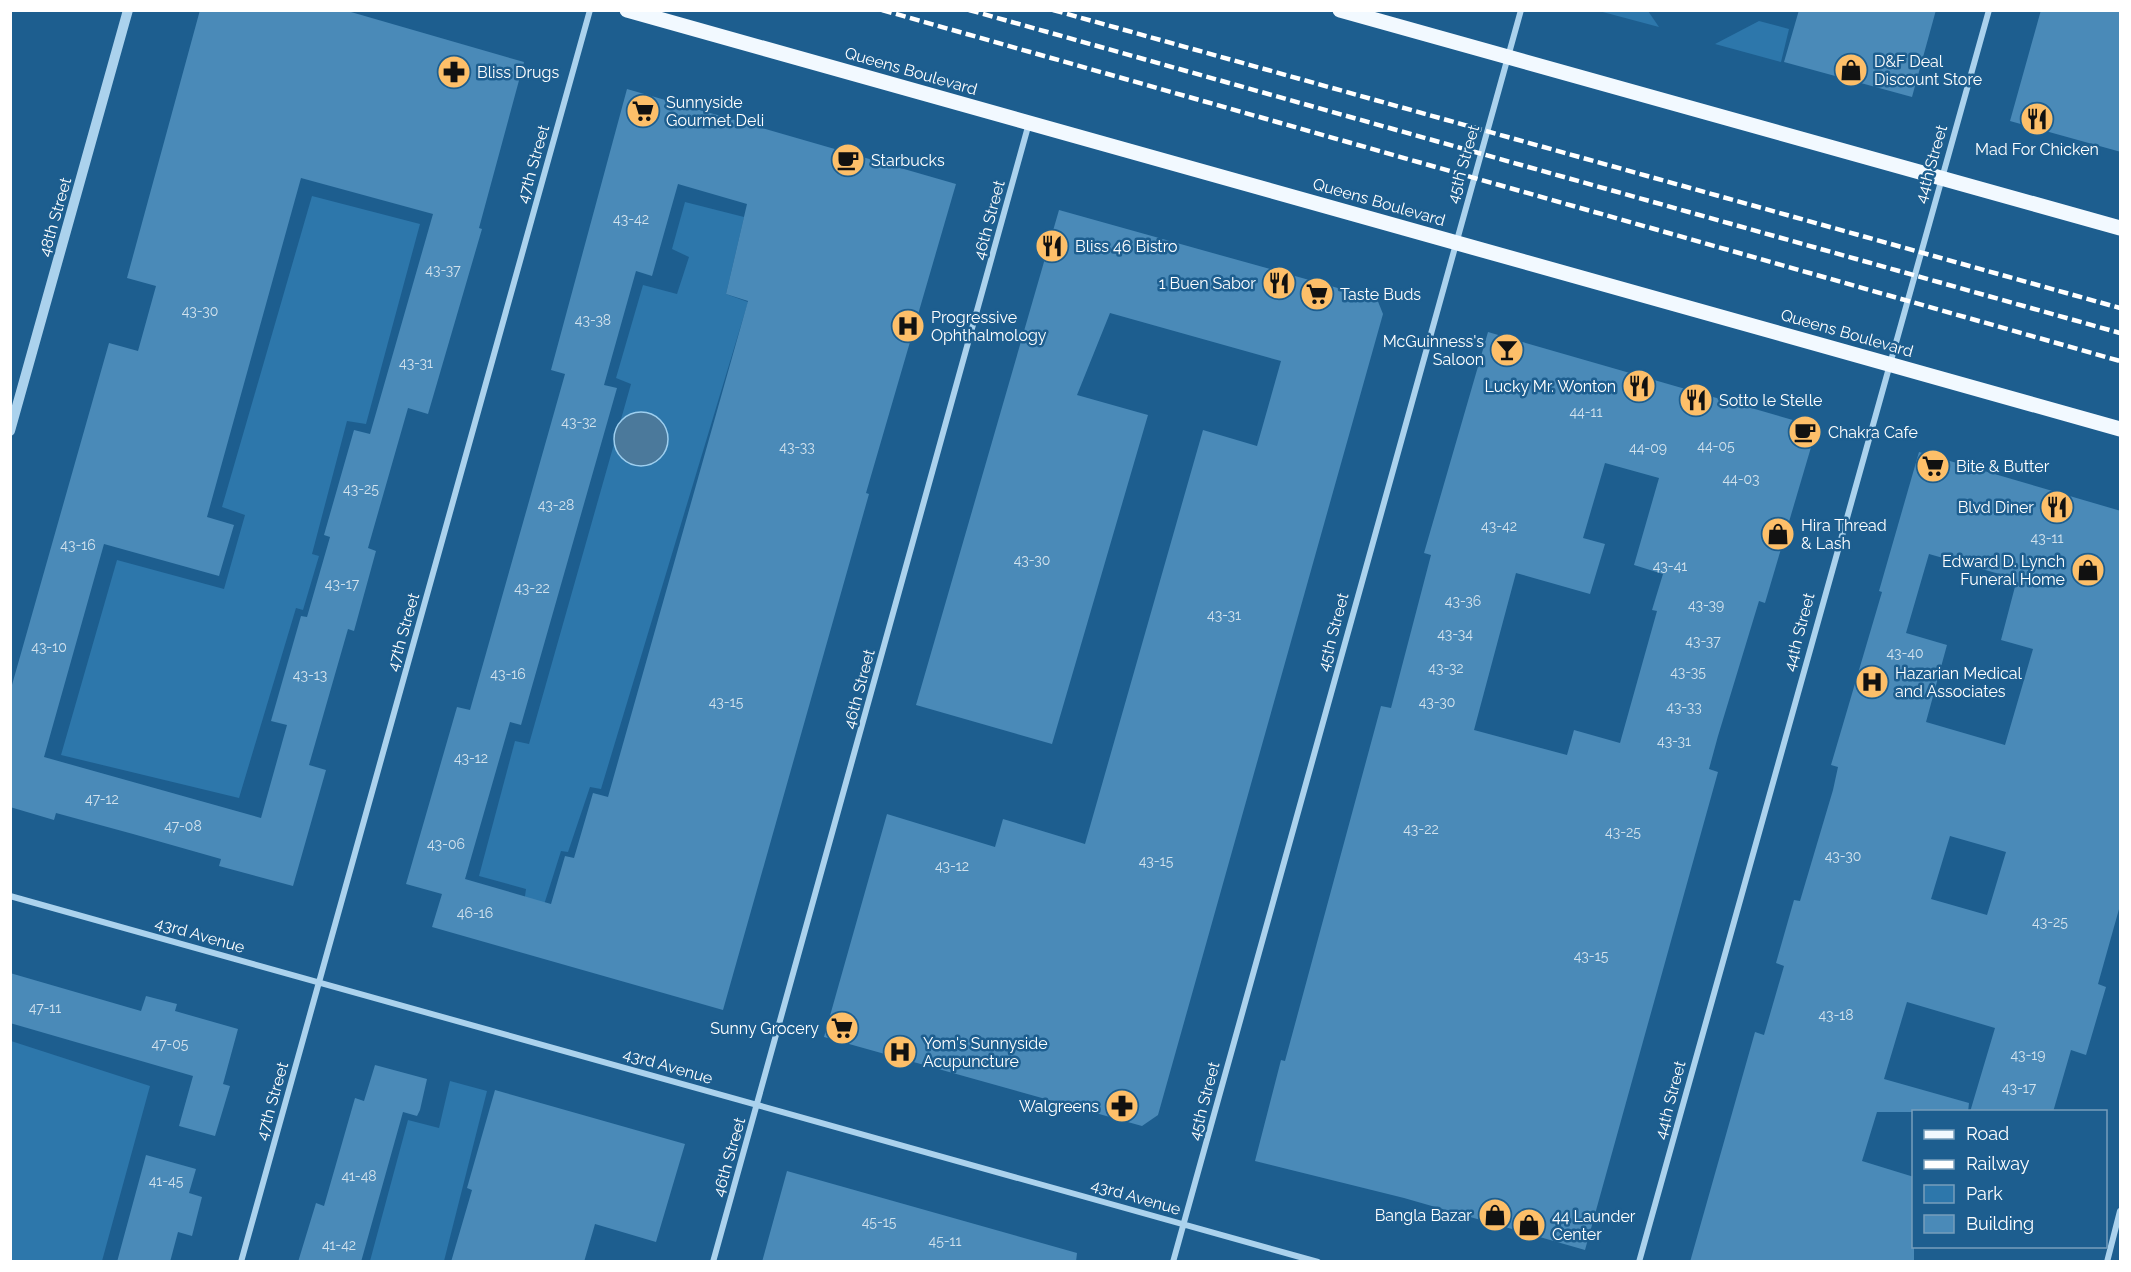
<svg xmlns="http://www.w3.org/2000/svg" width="2131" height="1272" font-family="Raleway,sans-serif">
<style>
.green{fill:#2d77ab}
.water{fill:#4b799b;stroke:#9ecfef;stroke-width:1.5}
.building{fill:#4a8ab8;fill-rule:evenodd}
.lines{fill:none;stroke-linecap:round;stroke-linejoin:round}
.minor{stroke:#abd2ed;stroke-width:6}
.tertiary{stroke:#abd2ed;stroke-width:10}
.primary{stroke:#f2f9ff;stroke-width:15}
.rail{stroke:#fff;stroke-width:4.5;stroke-dasharray:10 4.5;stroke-linecap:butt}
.labels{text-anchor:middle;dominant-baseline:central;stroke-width:5;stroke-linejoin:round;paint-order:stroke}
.number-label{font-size:14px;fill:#d2e2ed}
.poi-label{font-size:16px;fill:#fff;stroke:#1d5e8f;text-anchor:start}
.street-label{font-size:16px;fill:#fff;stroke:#1d5e8f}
</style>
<rect width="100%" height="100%" fill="#1d5e8f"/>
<path class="green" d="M 1599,11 L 1648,11 L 1659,27 Z
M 1759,21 L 1789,29 L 1781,62 L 1715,44 Z
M 312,196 L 420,224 L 366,424 L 347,421 L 312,554 L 319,556 L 303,610 L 296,608 L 239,798 L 61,755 L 117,560 L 224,589 L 245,515 L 222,507 Z
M 685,202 L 744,217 L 726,294 L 748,302 L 601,789 L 590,787 L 568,852 L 561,851 L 543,908 L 524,903 L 526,889 L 479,876 L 515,741 L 529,744 L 631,384 L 616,378 L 643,285 L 677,294 L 689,257 L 672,249 Z
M 11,1041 L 150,1086 L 102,1261 L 11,1261 Z
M 450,1081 L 487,1091 L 444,1261 L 370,1261 L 408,1120 L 439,1128 Z"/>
<path class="water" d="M614 439a27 27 0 1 1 54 0a27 27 0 1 1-54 0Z"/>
<path class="building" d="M 200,10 L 344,10 L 524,62 L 479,228 L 482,229 L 428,414 L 408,408 L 368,548 L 376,551 L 354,631 L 348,629 L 309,765 L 326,770 L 293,886 L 219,866 L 221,859 L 133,834 L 56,813 L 54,820 L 10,807 L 10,692 L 109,343 L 138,351 L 156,286 L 127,278 ZM 301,178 L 433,214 L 370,434 L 354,430 L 324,535 L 330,537 L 307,617 L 301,616 L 271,721 L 287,725 L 261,818 L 44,757 L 104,544 L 219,576 L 234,525 L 207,517 Z
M 1799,10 L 1936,10 L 1912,97 L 1784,62 Z
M 2041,10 L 2121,10 L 2121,152 L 2010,121 Z
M 627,89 L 956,184 L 866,493 L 869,494 L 723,1010 L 432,927 L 442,894 L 406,884 L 457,707 L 470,710 L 565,374 L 551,370 ZM 678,184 L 747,204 L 726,294 L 748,301 L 608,797 L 593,793 L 574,858 L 565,856 L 551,904 L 465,879 L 510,722 L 521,725 L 617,388 L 604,385 L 636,271 L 652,276 Z
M 1059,210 L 1377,299 L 1383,314 L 1158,1115 L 1142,1126 L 824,1037 L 887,814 L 995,847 L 1003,819 L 1085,844 L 1203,430 L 1257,446 L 1281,361 L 1110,313 L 1077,395 L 1148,415 L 1052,744 L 916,705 Z
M 1488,332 L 1817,427 L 1765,603 L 1759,601 L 1718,736 L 1709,769 L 1718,772 L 1585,1250 L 1404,1198 L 1255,1161 L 1281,1060 L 1285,1061 L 1381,706 L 1391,708 L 1431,555 L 1424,553 ZM 1605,463 L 1659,478 L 1634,565 L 1663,574 L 1652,610 L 1657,611 L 1620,743 L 1574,730 L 1567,755 L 1474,730 L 1516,573 L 1590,594 L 1605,544 L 1583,538 Z
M 1919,452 L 2121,511 L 2121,902 L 2098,984 L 2106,987 L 2086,1055 L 2071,1050 L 2053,1112 L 1970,1112 L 1995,1028 L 1907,1002 L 1884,1079 L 1969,1103 L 1968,1112 L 1877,1112 L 1862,1161 L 1914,1177 L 1914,1262 L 1690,1262 L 1755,1032 L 1764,1035 L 1784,966 L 1776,963 L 1794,900 L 1800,901 L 1833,790 L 1838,767 L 1831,765 L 1882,592 L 1879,591 ZM 1929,554 L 2017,579 L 2001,640 L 2033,649 L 2005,745 L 1926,722 L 1947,645 L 1906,633 ZM 1950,836 L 2006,852 L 1987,915 L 1931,899 Z
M 10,973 L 141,1011 L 146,996 L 177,1004 L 175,1011 L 238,1029 L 223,1084 L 230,1086 L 215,1136 L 179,1126 L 193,1076 L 10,1023 Z
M 375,1065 L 427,1079 L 420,1110 L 417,1116 L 403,1112 L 361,1262 L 298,1262 L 316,1203 L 324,1206 L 355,1098 L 364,1101 Z
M 495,1090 L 685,1144 L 656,1242 L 595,1224 L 584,1262 L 451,1262 L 472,1190 L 467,1188 Z
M 146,1155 L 196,1169 L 189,1193 L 202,1197 L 192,1236 L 178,1232 L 170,1262 L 117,1262 Z
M 787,1171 L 1077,1253 L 1076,1262 L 762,1262 Z"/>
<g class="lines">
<path class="minor" d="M 10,896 L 1318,1262
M 241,1262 L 590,10
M 713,1262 L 1029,123
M 1173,1262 L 1521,10
M 1639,1262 L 1989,10
M 2107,1262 L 2120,1211"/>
<path class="tertiary" d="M 10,431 L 128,10"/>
<path class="primary" d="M 627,10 L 2120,429
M 1340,10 L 2120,228"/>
<path class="rail" d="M 882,10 L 2120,361
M 969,10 L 2120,333
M 1053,10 L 2120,308"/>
</g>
<defs>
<symbol id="shop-disc" viewBox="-11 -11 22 22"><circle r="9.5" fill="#fdbf69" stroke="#1d5e8f"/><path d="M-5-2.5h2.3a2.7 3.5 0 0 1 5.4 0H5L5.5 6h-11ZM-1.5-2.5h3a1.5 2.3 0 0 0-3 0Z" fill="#111"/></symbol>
<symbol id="pharmacy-disc" viewBox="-11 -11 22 22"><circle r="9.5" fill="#fdbf69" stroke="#1d5e8f"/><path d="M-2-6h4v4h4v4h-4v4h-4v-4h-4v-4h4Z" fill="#111"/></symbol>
<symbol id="supermarket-disc" viewBox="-11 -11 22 22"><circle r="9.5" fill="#fdbf69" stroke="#1d5e8f"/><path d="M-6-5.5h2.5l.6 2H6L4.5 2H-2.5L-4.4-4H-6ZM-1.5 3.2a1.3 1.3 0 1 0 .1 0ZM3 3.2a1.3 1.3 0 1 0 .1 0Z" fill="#111"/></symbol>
<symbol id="restaurant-disc" viewBox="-11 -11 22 22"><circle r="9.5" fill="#fdbf69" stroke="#1d5e8f"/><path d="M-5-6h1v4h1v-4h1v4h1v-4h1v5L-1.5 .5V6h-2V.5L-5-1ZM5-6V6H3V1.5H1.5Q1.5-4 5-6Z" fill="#111"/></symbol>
<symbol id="cafe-disc" viewBox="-11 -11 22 22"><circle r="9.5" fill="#fdbf69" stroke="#1d5e8f"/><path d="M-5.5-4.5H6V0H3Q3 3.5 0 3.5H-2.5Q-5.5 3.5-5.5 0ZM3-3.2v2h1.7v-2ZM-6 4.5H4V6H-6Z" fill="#111"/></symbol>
<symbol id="hospital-disc" viewBox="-11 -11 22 22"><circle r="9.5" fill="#fdbf69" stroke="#1d5e8f"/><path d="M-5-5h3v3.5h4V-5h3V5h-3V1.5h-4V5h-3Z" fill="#111"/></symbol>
<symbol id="bar-disc" viewBox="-11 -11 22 22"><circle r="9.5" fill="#fdbf69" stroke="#1d5e8f"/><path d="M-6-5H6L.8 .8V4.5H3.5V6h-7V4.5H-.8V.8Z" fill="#111"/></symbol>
</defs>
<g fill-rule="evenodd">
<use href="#shop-disc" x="1832" y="51" width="38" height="38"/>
<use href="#pharmacy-disc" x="435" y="53" width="38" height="38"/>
<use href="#supermarket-disc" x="624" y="92" width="38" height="38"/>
<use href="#restaurant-disc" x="2018" y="100" width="38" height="38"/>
<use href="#cafe-disc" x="829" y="141" width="38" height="38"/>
<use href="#restaurant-disc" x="1033" y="227" width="38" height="38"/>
<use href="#restaurant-disc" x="1260" y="264" width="38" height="38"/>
<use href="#supermarket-disc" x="1298" y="275" width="38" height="38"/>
<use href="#hospital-disc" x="889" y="307" width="38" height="38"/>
<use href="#bar-disc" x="1488" y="331" width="38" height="38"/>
<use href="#restaurant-disc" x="1620" y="367" width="38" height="38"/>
<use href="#restaurant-disc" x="1677" y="381" width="38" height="38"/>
<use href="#cafe-disc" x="1786" y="413" width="38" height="38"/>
<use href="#supermarket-disc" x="1914" y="447" width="38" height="38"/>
<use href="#restaurant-disc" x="2038" y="488" width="38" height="38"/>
<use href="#shop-disc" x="1759" y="515" width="38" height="38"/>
<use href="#shop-disc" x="2069" y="551" width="38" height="38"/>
<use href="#hospital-disc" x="1853" y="663" width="38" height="38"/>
<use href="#supermarket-disc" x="823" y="1009" width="38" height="38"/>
<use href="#hospital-disc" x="881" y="1033" width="38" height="38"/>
<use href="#pharmacy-disc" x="1103" y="1087" width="38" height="38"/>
<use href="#shop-disc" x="1476" y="1196" width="38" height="38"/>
<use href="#shop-disc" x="1510" y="1206" width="38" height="38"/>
</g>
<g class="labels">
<g class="number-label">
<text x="631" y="219">43-42</text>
<text x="443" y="270">43-37</text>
<text x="200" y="311">43-30</text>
<text x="593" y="320">43-38</text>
<text x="416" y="363">43-31</text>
<text x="1586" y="412">44-11</text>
<text x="579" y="422">43-32</text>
<text x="1716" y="446">44-05</text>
<text x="797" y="447">43-33</text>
<text x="1648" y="448">44-09</text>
<text x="1741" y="479">44-03</text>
<text x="361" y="489">43-25</text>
<text x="556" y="505">43-28</text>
<text x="1499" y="526">43-42</text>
<text x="2047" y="538">43-11</text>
<text x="78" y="545">43-16</text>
<text x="1032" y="560">43-30</text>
<text x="1670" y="566">43-41</text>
<text x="342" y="584">43-17</text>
<text x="532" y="588">43-22</text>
<text x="1463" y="601">43-36</text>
<text x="1706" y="605">43-39</text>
<text x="1224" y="615">43-31</text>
<text x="1455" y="634">43-34</text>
<text x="1703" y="641">43-37</text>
<text x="49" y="647">43-10</text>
<text x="1905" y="653">43-40</text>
<text x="1446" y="668">43-32</text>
<text x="1688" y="672">43-35</text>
<text x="508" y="674">43-16</text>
<text x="310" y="675">43-13</text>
<text x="726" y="702">43-15</text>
<text x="1437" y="702">43-30</text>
<text x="1684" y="707">43-33</text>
<text x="1674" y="741">43-31</text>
<text x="471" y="758">43-12</text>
<text x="102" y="799">47-12</text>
<text x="183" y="826">47-08</text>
<text x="1421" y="829">43-22</text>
<text x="1623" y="832">43-25</text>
<text x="446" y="844">43-06</text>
<text x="1843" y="856">43-30</text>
<text x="1156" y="861">43-15</text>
<text x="952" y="866">43-12</text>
<text x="475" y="913">46-16</text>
<text x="2050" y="922">43-25</text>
<text x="1591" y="956">43-15</text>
<text x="45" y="1008">47-11</text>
<text x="1836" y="1015">43-18</text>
<text x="170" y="1044">47-05</text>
<text x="2028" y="1055">43-19</text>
<text x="2019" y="1088">43-17</text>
<text x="359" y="1176">41-48</text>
<text x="166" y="1181">41-45</text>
<text x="879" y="1222">45-15</text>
<text x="945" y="1241">45-11</text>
<text x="339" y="1245">41-42</text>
</g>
<g class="poi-label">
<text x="1874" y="61">D&amp;F Deal<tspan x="1874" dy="18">Discount Store</tspan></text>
<text x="477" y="72">Bliss Drugs</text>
<text x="666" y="102">Sunnyside<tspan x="666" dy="18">Gourmet Deli</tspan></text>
<text x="2037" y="149" text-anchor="middle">Mad For Chicken</text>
<text x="871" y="160">Starbucks</text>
<text x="1075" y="246">Bliss 46 Bistro</text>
<text x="1256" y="283" text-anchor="end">1 Buen Sabor</text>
<text x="1340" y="294">Taste Buds</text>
<text x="931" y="317">Progressive<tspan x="931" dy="18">Ophthalmology</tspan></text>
<text x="1484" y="341" text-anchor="end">McGuinness's<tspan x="1484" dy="18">Saloon</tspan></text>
<text x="1616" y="386" text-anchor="end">Lucky Mr. Wonton</text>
<text x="1719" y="400">Sotto le Stelle</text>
<text x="1828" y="432">Chakra Cafe</text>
<text x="1956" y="466">Bite &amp; Butter</text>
<text x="2034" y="507" text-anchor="end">Blvd Diner</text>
<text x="1801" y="525">Hira Thread<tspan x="1801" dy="18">&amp; Lash</tspan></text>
<text x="2065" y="561" text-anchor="end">Edward D. Lynch<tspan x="2065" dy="18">Funeral Home</tspan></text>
<text x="1895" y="673">Hazarian Medical<tspan x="1895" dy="18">and Associates</tspan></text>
<text x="819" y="1028" text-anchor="end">Sunny Grocery</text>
<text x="923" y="1043">Yom's Sunnyside<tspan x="923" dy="18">Acupuncture</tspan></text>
<text x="1099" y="1106" text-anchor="end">Walgreens</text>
<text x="1472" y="1215" text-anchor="end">Bangla Bazar</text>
<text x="1552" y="1216">44 Launder<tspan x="1552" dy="18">Center</tspan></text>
</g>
<g class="street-label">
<text transform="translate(911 71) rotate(16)">Queens Boulevard</text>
<text transform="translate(533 164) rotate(-74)">47th Street</text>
<text transform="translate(1463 164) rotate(-74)">45th Street</text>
<text transform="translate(1931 164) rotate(-74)">44th Street</text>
<text transform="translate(1379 202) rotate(16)">Queens Boulevard</text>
<text transform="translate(55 217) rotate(-74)">48th Street</text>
<text transform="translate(989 220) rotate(-75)">46th Street</text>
<text transform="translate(1847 333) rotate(16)">Queens Boulevard</text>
<text transform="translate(403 632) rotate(-74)">47th Street</text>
<text transform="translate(1333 632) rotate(-75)">45th Street</text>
<text transform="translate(1799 632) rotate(-75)">44th Street</text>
<text transform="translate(859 689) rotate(-75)">46th Street</text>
<text transform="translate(200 935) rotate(16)">43rd Avenue</text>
<text transform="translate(668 1066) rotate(16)">43rd Avenue</text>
<text transform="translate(1670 1100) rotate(-75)">44th Street</text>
<text transform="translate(272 1101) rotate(-74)">47th Street</text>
<text transform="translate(1204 1101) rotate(-75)">45th Street</text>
<text transform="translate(729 1157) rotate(-74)">46th Street</text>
<text transform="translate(1136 1197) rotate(16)">43rd Avenue</text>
</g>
</g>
<rect width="2131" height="1272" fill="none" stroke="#ffffff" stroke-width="24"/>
<rect x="1912" y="1110" width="195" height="138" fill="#1d5e8f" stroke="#779ebc" stroke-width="1.5"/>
<rect x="1924" y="1130" width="30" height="9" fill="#f2f9ff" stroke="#779ebc" stroke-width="1.5"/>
<text x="1966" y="1140" font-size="18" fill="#ffffff">Road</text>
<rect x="1924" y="1160" width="30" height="9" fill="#ffffff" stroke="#779ebc" stroke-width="1.5"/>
<text x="1966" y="1170" font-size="18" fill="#ffffff">Railway</text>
<rect x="1924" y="1185" width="30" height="18" fill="#2d77ab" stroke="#779ebc" stroke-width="1.5"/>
<text x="1966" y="1200" font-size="18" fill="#ffffff">Park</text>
<rect x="1924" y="1215" width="30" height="18" fill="#4a8ab8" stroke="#779ebc" stroke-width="1.5"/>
<text x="1966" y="1230" font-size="18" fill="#ffffff">Building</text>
</svg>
